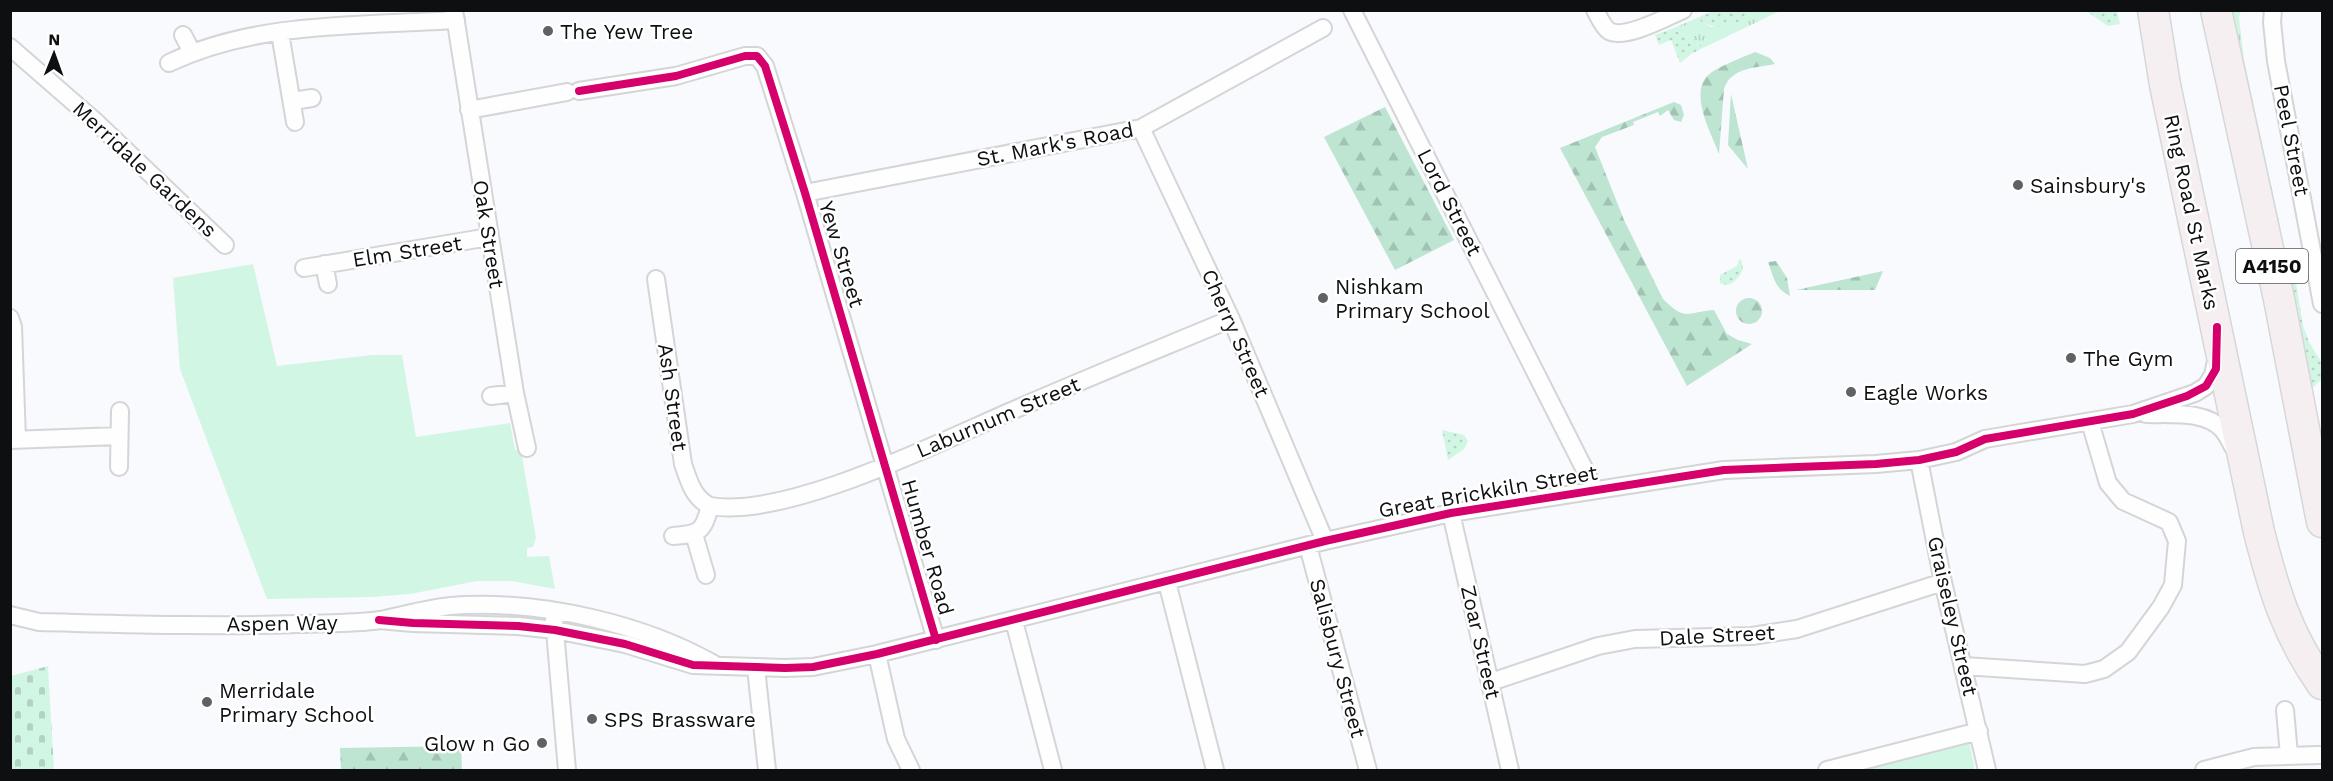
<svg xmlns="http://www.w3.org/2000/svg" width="2333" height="781" font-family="'Work Sans',sans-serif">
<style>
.grass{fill:url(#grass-tufts)}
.forest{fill:url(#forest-firs)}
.cemetery{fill:url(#cemetery-stones)}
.park{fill:#d2f6e4}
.garden{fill:url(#garden-dots)}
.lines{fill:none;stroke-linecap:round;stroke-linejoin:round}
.street-casing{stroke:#d3d5d7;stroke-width:20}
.highway-casing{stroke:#d6d7d8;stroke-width:33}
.street{stroke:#fefeff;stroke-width:16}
.highway{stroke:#f6eff1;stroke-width:30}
.cycleway-casing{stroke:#fff;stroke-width:11}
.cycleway{stroke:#d6006c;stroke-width:8}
.poi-dot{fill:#606163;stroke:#fff;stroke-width:2}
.labels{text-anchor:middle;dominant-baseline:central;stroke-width:5;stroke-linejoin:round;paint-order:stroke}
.shield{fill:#fff;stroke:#565758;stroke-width:1.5}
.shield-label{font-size:20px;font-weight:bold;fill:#0e0f10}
.poi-label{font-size:21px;fill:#0e0f10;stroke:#fff;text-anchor:start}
.street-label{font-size:21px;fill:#0e0f10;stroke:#fff}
</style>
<defs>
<pattern id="grass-tufts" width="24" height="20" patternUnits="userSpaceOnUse" patternTransform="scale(1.5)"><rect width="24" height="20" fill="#d2f6e4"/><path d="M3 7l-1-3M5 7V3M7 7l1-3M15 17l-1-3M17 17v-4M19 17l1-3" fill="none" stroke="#b3d2c3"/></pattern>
<pattern id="forest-firs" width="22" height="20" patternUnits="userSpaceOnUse" patternTransform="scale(1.5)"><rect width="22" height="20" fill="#bee4d2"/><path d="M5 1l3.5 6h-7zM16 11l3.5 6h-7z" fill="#a2c2b3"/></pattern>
<pattern id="cemetery-stones" width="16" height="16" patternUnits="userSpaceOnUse" patternTransform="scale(1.5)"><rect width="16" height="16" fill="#d2f6e4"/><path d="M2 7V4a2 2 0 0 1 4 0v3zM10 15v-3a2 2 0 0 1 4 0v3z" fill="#b3d2c3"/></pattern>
<pattern id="garden-dots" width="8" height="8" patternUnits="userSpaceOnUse" patternTransform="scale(1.5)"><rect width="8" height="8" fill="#d2f6e4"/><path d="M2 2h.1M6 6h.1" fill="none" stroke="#b3d2c3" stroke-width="1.8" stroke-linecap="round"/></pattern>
</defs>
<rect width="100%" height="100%" fill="#f8fafd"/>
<path class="grass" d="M 1756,11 L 1780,11 L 1703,48 L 1696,40 L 1671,29 L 1697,18 L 1711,27 Z
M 2226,11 L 2241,11 L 2239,17 L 2244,60 L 2280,226 L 2272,227 Z"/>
<path class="forest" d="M 1755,52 L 1770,58 L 1775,64 C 1756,68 1731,67 1724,89 L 1719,154 C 1711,132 1686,89 1712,72 C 1725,64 1741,58 1755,52 Z
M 1731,94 L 1748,169 L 1728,145 Z
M 1674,102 L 1681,105 L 1684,115 L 1681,122 L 1674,120 L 1668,110 L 1660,116 L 1658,112 L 1633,122 L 1634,125 L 1602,137 L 1595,147 L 1624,220 L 1663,299 C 1686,322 1686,312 1714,310 L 1727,334 L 1738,340 L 1752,344 L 1687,386 L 1560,148 Z
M 1385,107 L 1454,240 L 1395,270 L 1324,137 Z
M 1776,261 L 1787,278 L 1790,296 C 1775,289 1774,278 1768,262 Z
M 1883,271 L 1875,290 L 1796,290 Z
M1736 311a13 13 0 1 1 26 0a13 13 0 1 1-26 0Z
M 461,746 L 462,770 L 341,770 L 340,748 Z"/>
<path class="cemetery" d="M 48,666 L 54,770 L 11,770 L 11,676 Z"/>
<path class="park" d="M 253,264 L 277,366 L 372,355 L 402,355 L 416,437 L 510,423 L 515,450 L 521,450 L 536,538 L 533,547 L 527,548 L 527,557 L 549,556 L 555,589 L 512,581 L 477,581 L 410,594 L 372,597 L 267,599 L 180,369 L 173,278 Z
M 1969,741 L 1975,770 L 1853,770 Z"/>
<path class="garden" d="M 1715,10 L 1756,10 L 1756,11 C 1741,24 1714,34 1697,18 Z
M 2086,11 L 2117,11 L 2120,24 L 2108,26 Z
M 1671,29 L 1696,40 L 1703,48 L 1691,54 L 1680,63 L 1671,40 L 1659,45 L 1655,35 Z
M 1741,259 L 1743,269 C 1739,278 1731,289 1720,283 L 1720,275 L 1737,266 L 1739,260 Z
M 2294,271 L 2303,325 L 2309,342 L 2322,363 L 2322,379 L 2312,388 L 2308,398 L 2282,274 Z
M 1442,430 L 1464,435 L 1468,441 L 1464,449 L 1448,460 Z"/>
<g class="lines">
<defs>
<path id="street" d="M 454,10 L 515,393 L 527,448
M 1352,10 L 1595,490
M 1595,10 C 1599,17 1603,27 1609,31 C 1625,40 1667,17 1683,10
M 2273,10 L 2272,22 L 2276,61 L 2322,304
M 280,33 L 295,122
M 183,35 L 192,52
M 10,47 L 95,121 L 225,245
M 169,63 C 257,21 361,26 456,20
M 579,91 L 676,76 L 745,56 L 757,56 L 765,66 L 805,193 L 936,640
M 293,101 L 312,98
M 469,110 L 567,92
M 1141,128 L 1231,319 L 1325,541
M 805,193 L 1141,128 L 1323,28
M 324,264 L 328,284
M 304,268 L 489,237
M 656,279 L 683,464 C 689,481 693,498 710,506
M 10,318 L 13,327 L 17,440
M 491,396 L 515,393
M 2146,414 C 2170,415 2205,410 2223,430 C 2227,435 2230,441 2233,447
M 10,440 L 119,436
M 1919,460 L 1943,582 L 1987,770
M 119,467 L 120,411
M 1451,513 L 1510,770
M 694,534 L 706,575
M 673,536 C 700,534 703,532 710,506 C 788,519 941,441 1016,409 C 1087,378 1159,349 1231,319
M 1308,546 L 1368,770
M 1167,582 L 1215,770
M 10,615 L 39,622 C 125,624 212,627 298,624 C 325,623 354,624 380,620 C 409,614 435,606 465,605 C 547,602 643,624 714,664
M 554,619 L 567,770
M 379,620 L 413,623 L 518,626 L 555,630 L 625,644 L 693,665 L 785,668 L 813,667 L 877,654 L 1325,541 L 1451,513 L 1724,470 L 1876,464 L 1919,460 L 1956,452 L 1985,439 L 2133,414 L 2195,393 L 2206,386 L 2213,375 L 2217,357
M 1014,621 L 1053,770
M 877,654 L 896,739 L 911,770
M 1964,666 L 2085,674 L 2104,669 L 2128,652 L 2161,607 L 2173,585 L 2177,541 L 2169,522 L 2123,501 L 2108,483 L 2090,422
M 756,668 L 767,770
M 1491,682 L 1598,646 L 1635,639 L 1752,636 L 1797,629 L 1943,582
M 2285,710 L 2289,755
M 1827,770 L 1979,731
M 2204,770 L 2254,757 L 2320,755"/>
<path id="highway" d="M 2153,10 L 2165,85 L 2259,532 C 2274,591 2287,634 2322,684
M 2216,10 L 2279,299 L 2322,522"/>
</defs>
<use href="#street" class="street-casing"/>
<use href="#highway" class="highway-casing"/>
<use href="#street" class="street"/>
<use href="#highway" class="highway"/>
<defs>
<path id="cycleway" d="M 579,91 L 676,76 L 745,56 L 757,56 L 765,66 L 805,193 L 936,640
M 379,620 L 413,623 L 518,626 L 555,630 L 625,644 L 693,665 L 785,668 L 813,667 L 877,654 L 1325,541 L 1451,513 L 1724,470 L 1876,464 L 1919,460 L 1956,452 L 1985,439 L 2133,414 L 2187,396 L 2206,386 L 2216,369 L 2217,327"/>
</defs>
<use href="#cycleway" class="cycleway-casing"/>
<use href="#cycleway" class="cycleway"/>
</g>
<g class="poi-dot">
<circle cx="548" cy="31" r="6"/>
<circle cx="2018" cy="185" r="6"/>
<circle cx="1323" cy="298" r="6"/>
<circle cx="2071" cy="358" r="6"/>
<circle cx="1851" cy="392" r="6"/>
<circle cx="207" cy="702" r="6"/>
<circle cx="592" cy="719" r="6"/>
<circle cx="542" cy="743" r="6"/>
</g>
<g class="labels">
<rect class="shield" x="2236" y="249" width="72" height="34" rx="4.5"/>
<g class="shield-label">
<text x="2272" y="266">A4150</text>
</g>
<g class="poi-label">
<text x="560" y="31">The Yew Tree</text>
<text x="2030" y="185">Sainsbury's</text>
<text x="1335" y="286">Nishkam<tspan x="1335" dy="24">Primary School</tspan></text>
<text x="2083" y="358">The Gym</text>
<text x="1863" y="392">Eagle Works</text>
<text x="219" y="690">Merridale<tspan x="219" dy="24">Primary School</tspan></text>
<text x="604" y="719">SPS Brassware</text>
<text x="530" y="743" text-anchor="end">Glow n Go</text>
</g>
<g class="street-label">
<text transform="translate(2292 140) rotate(79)">Peel Street</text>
<text transform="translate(1055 144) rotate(-11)">St. Mark's Road</text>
<text transform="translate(145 169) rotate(43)">Merridale Gardens</text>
<text transform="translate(1450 202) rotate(63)">Lord Street</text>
<text transform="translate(2192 212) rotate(78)">Ring Road St Marks</text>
<text transform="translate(489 234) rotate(81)">Oak Street</text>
<text transform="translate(407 251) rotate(-9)">Elm Street</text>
<text transform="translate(842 254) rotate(73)">Yew Street</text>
<text transform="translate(1236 333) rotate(66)">Cherry Street</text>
<text transform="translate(673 397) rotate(82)">Ash Street</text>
<text transform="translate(998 417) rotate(-23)">Laburnum Street</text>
<text transform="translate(1488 491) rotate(-10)">Great Brickkiln Street</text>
<text transform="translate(928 547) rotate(74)">Humber Road</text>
<text transform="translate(1953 616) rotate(77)">Graiseley Street</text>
<text transform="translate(282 623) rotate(-1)">Aspen Way</text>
<text transform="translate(1717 635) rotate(-3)">Dale Street</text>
<text transform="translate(1481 642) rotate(77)">Zoar Street</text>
<text transform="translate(1338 658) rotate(75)">Salisbury Street</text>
</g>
</g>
<rect width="2333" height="781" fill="none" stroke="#0e0f10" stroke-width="24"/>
<g transform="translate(54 54) rotate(1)" stroke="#ffffff" stroke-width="4.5" paint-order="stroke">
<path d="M0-4.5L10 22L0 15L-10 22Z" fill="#0e0f10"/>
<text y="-9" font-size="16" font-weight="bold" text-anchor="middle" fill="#0e0f10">N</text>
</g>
</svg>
